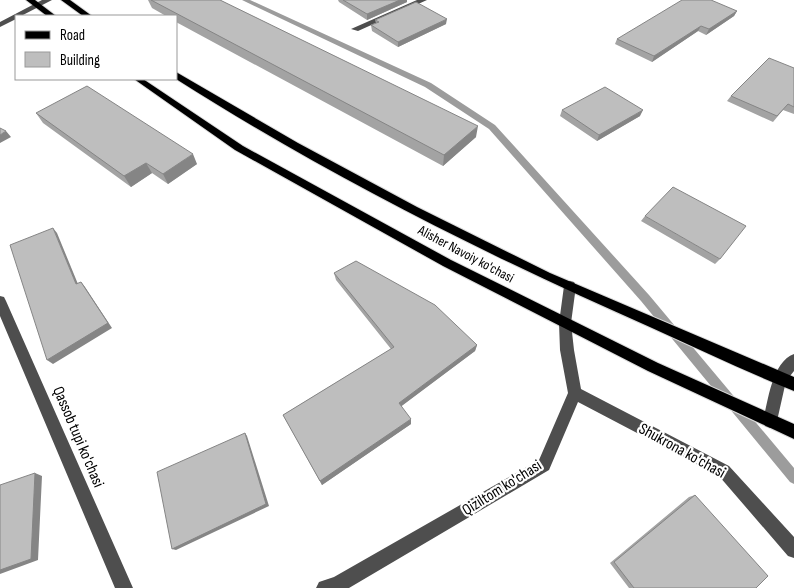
<svg xmlns="http://www.w3.org/2000/svg" width="794" height="588" font-family="'Sofia Sans Condensed',sans-serif">
<style>
.lines{fill:none;stroke-linecap:round;stroke-linejoin:round}
.stream{fill:#9c9c9c;fill-rule:evenodd}
.major-casing{stroke:#dbdbdb;stroke-width:2}
.minor{fill:#4e4e4e;fill-rule:evenodd}
.major{fill:#000;fill-rule:evenodd}
.wall{fill:#a3a3a3}
.shaded-wall{fill:#858585}
.building{fill:#bebebe;stroke:#858585}
.labels{text-anchor:middle;dominant-baseline:central;stroke-width:4.5;stroke-linejoin:round;paint-order:stroke}
.street-label{font-size:14px;fill:#000;stroke:#fff}
.near-street-label{font-size:16px;fill:#000;stroke:#fff}
</style>
<rect width="100%" height="100%" fill="#fff"/>
<g class="lines">
<path class="stream" d="M 242,0 L 250,0 L 431,83 L 495,125 L 649,295 L 794,468 L 794,484 L 790,482 L 641,301 L 489,129 L 425,87 Z"/>
<defs>
<path id="major" d="M 26,0 L 35,0 L 56,16 L 47,16 Z
M 61,0 L 70,0 L 92,16 L 83,16 Z
M 176,72 L 298,143 L 417,207 L 550,273 L 794,377 L 794,391 C 746,372 699,349 652,328 C 488,256 327,175 176,79 Z
M 134,79 L 143,79 L 243,146 L 451,260 L 658,363 L 794,424 L 794,439 L 648,371 L 443,266 L 235,150 Z"/>
</defs>
<use href="#major" class="major-casing"/>
<path class="minor" d="M 42,0 L 52,0 L 21,16 L 16,16 L 16,19 L 0,27 L 0,22 Z
M 417,0 L 427,0 L 358,31 L 351,29 Z
M 570,281 L 574,282 L 576,286 L 571,323 L 574,350 L 581,389 L 729,466 L 794,537 L 794,558 L 788,556 L 719,476 L 578,402 L 549,470 L 349,588 L 316,588 L 319,582 L 334,577 L 539,460 L 568,393 L 560,350 L 559,323 L 564,286 L 566,282 Z
M 0,296 L 4,297 L 6,301 L 133,588 L 115,588 L 0,316 Z
M 794,354 L 794,371 L 786,381 L 777,421 L 775,426 L 770,428 L 765,426 L 763,421 C 768,401 772,362 794,354 Z"/>
<use href="#major" class="major"/>
</g>
<path class="wall" d="M 148,0 L 220,0 L 476,137 L 443,166 L 176,22 L 176,16 L 166,16 L 152,8 Z
M 338,0 L 407,0 L 407,2 L 367,20 L 339,2 Z
M 737,11 L 734,16 L 706,35 L 698,31 L 652,62 L 615,44 L 617,39 Z
M 375,20 L 446,24 L 398,47 L 372,31 L 371,25 L 376,23 Z
M 794,68 L 794,114 L 783,110 L 773,122 L 727,101 L 731,96 Z
M 562,110 L 640,116 L 597,141 L 560,116 Z
M 36,113 L 197,164 L 168,184 L 152,173 L 131,187 L 43,123 Z
M 645,216 L 720,259 L 715,264 L 641,221 Z
M 334,273 L 477,345 L 475,351 L 401,406 L 411,424 L 322,485 L 283,415 L 391,349 L 336,280 Z
M 695,495 L 756,588 L 629,588 L 610,563 L 689,497 Z"/>
<path class="shaded-wall" d="M 400,0 L 407,0 L 407,2 L 367,20 L 367,14 Z
M 737,11 L 734,16 L 706,35 L 709,29 Z
M 447,19 L 446,24 L 398,47 L 398,42 Z
M 701,26 L 698,31 L 652,62 L 654,56 Z
M 643,110 L 640,116 L 597,141 L 599,135 Z
M 478,126 L 476,137 L 443,166 L 444,155 Z
M 6,131 L 11,137 L 0,143 L 0,135 Z
M 193,154 L 197,164 L 168,184 L 163,174 Z
M 146,163 L 152,173 L 131,187 L 124,176 Z
M 53,228 L 57,233 L 80,289 L 76,284 Z
M 81,282 L 85,287 L 112,328 L 53,364 L 47,360 Z
M 477,345 L 475,351 L 399,408 L 399,403 Z
M 411,419 L 411,424 L 322,485 L 320,481 Z
M 245,433 L 247,436 L 269,506 L 176,550 L 172,549 Z
M 35,473 L 42,476 L 38,560 L 0,574 L 0,570 Z"/>
<path class="building" d="M 151,0 L 220,0 L 478,126 L 444,155 Z
M 343,0 L 400,0 L 367,14 Z
M 682,0 L 711,0 L 737,11 L 709,29 L 701,26 L 654,56 L 617,39 Z
M 416,2 L 447,19 L 398,42 L 371,25 L 379,22 L 375,20 Z
M 769,58 L 794,68 L 794,107 L 788,104 L 777,116 L 731,96 Z
M 87,86 L 193,154 L 163,174 L 146,163 L 124,176 L 36,113 Z
M 605,87 L 643,110 L 599,135 L 562,110 Z
M 0,128 L 6,131 L 0,135 Z
M 673,187 L 746,226 L 720,259 L 645,216 Z
M 53,228 L 76,284 L 81,282 L 108,323 L 47,360 L 10,245 Z
M 356,261 L 435,305 L 477,345 L 399,403 L 411,419 L 320,481 L 283,415 L 394,347 L 334,273 Z
M 245,433 L 266,504 L 172,549 L 157,472 Z
M 35,473 L 31,559 L 0,570 L 0,485 Z
M 695,495 L 768,576 L 756,588 L 634,588 L 614,562 Z"/>
<g class="labels">
<g class="street-label">
<text transform="translate(466 254) rotate(28)">Alisher Navoiy ko'chasi</text>
</g>
<g class="near-street-label">
<text transform="translate(78 437) rotate(67)">Qassob tupi ko'chasi</text>
<text transform="translate(682 451) rotate(29)">Shukrona ko'chasi</text>
<text transform="translate(502 488) rotate(-32)">Qiziltom ko'chasi</text>
</g>
</g>
<rect x="15" y="15" width="162" height="65" fill="#ffffff" stroke="#999999"/>
<rect x="25" y="31" width="25" height="8" fill="#000000" stroke="#999999"/>
<text x="60" y="40" font-size="15" fill="#000000">Road</text>
<rect x="25" y="52" width="25" height="15" fill="#bebebe" stroke="#999999"/>
<text x="60" y="65" font-size="15" fill="#000000">Building</text>
</svg>
